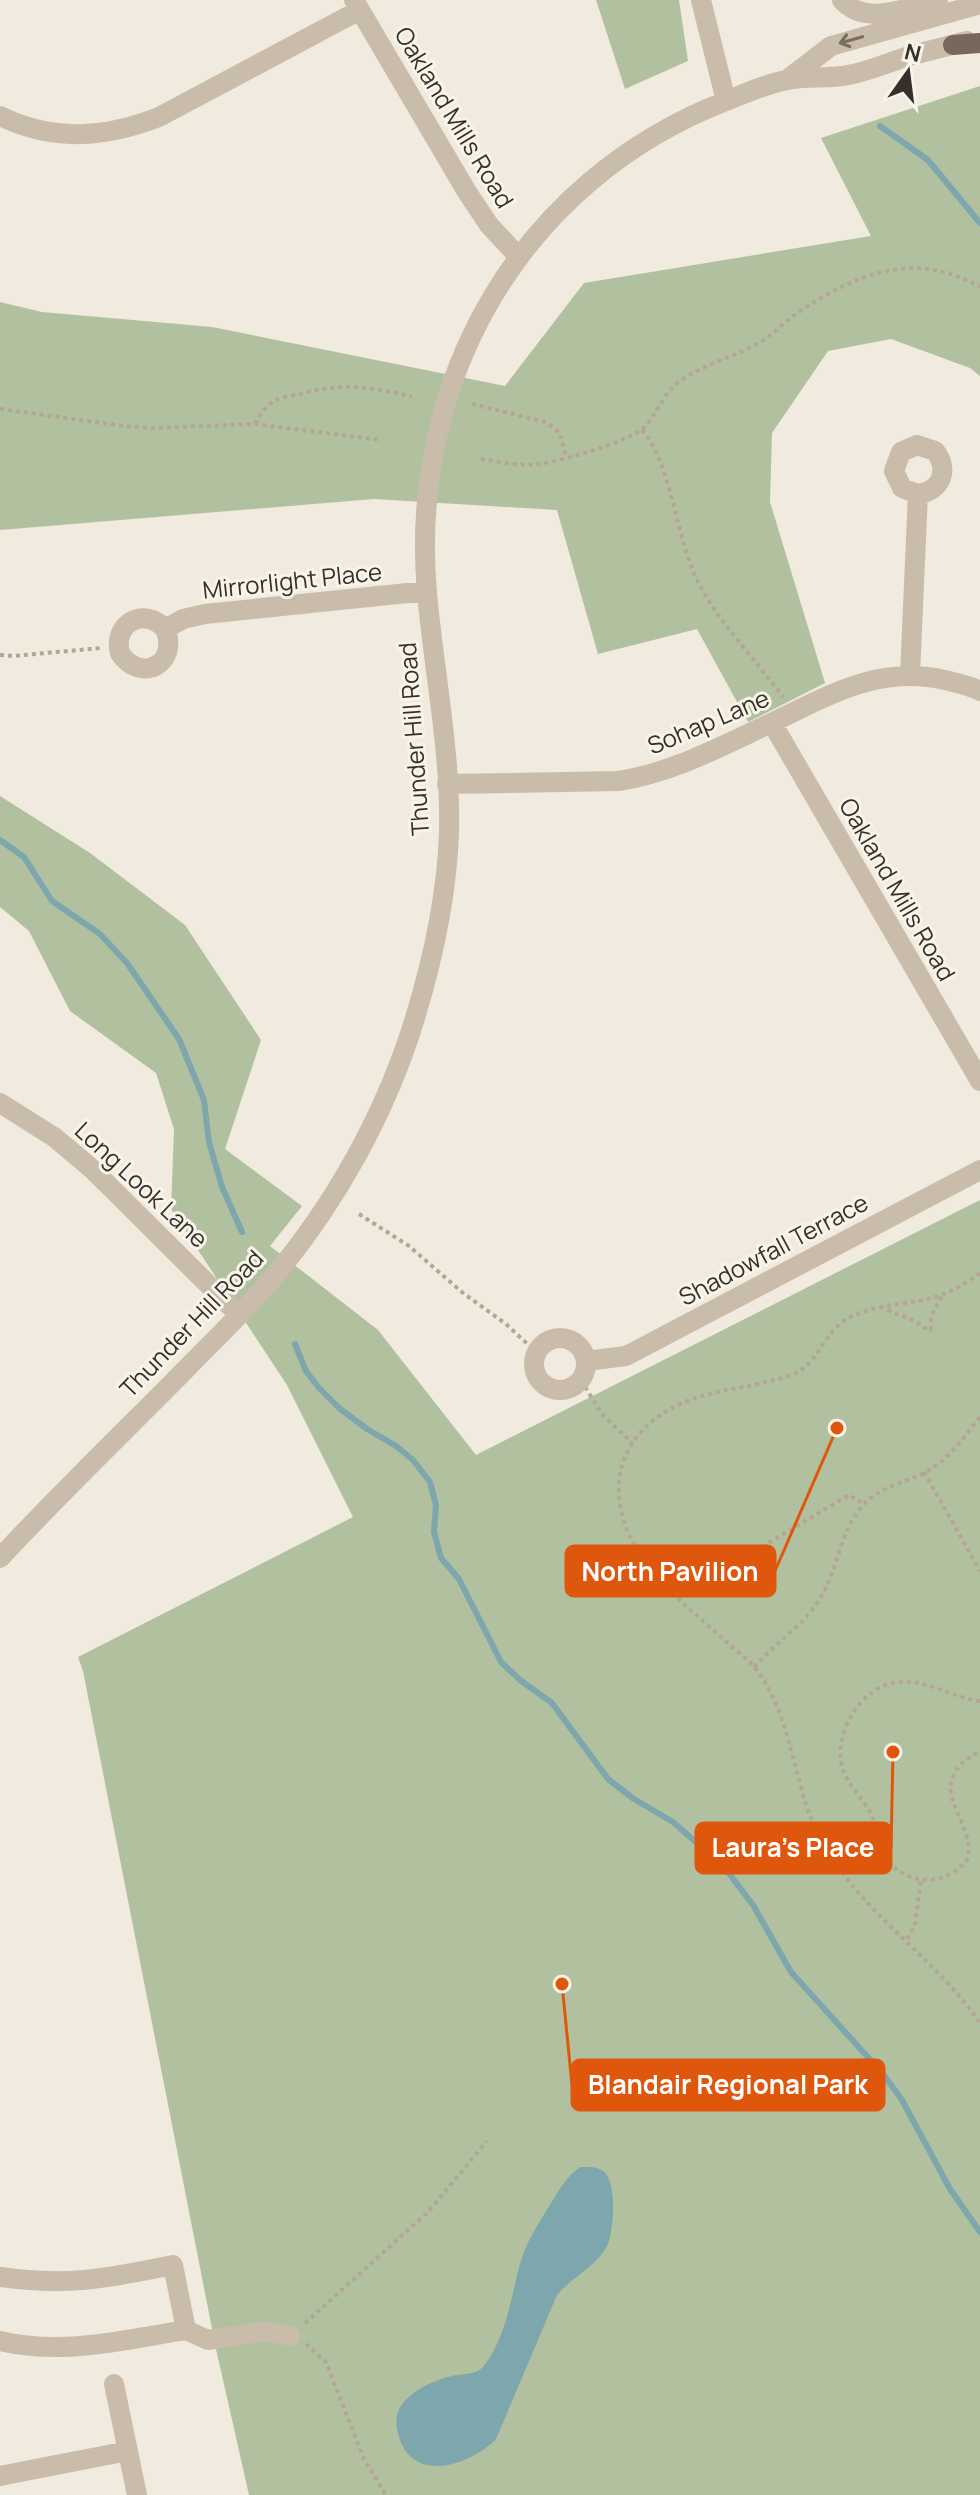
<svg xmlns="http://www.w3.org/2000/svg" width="980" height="2495" font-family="Manrope,sans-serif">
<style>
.green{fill:#b1c09e}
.water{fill:#7ea6ad}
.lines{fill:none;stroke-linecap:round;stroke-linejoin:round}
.stream{stroke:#7ea6ad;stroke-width:6}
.path{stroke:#b5a694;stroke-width:4;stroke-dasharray:4 4;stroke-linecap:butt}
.minor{stroke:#c9bcaa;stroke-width:20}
.major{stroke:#78685b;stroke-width:20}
.oneway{stroke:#796e63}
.labels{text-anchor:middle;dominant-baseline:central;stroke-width:6;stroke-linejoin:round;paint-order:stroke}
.street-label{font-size:24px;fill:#372f29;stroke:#f9f4ea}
.leader{fill:none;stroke:#df570d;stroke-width:3}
.callout-dot{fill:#df570d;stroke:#f9f4ea;stroke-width:3}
.callout{fill:#df570d;stroke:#df570d;stroke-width:3}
.callout-label{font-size:26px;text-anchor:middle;font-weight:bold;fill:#fff}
</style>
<rect width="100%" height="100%" fill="#f1eade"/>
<path class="green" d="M 596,0 L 679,0 L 688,61 L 625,89 Z
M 980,86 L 980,376 L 970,368 L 891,339 L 828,351 L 772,433 L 770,502 L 825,683 L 748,722 L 697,629 L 598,654 L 557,510 L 374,499 L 0,530 L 0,302 L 42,312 L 212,327 L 505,386 L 584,283 L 871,236 L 821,138 Z
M 0,796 L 90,853 L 185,925 L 261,1040 L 225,1149 L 302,1206 L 270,1246 L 378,1330 L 476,1455 L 980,1200 L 980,2495 L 249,2495 L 216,2349 L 83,1671 L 78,1657 L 353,1517 L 287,1385 L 171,1209 L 174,1129 L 156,1073 L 70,1011 L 29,931 L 0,907 Z"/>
<path class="water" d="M 580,2167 C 588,2167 596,2166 603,2171 C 618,2181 614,2234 606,2248 C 594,2268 572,2277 557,2295 L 496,2439 C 472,2464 416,2484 400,2440 C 398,2433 395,2424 397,2416 C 401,2395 430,2382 448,2377 C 457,2374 470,2375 478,2371 C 485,2367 489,2358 493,2352 C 508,2325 512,2293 520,2264 C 526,2242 538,2224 550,2205 C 559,2190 566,2177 580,2167 Z"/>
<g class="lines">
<path class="stream" d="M 880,126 L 928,160 L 980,223
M 0,840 L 24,857 L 52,901 L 100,934 L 127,963 L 179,1039 L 204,1100 L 209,1142 L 222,1187 L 242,1232
M 295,1344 L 306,1371 L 319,1388 L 339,1408 L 367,1429 L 396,1446 L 413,1460 L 430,1482 L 436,1505 L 434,1532 L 441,1558 L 459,1579 L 501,1662 L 520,1680 L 552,1703 L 608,1779 L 634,1799 L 673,1822 L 724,1867 L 753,1905 L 791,1972 L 883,2074 L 902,2100 L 950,2189 L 980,2232"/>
<path class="path" d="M 472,404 L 546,422 L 560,433 L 566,457
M 0,409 L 124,426 L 152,428 L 255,424 L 382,440
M 255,424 C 259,417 263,410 270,404 C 278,397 290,396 299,394 C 342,383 370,386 412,397
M 642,430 C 670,458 677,543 699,584 C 721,625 755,659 783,697
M 481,459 C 496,461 513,465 529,465 C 554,464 616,445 638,432 C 656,421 661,393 680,381 C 705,363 736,357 762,341 C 775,333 786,320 800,311 C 858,273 915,250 980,287
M 0,655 L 13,656 L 101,648
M 359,1214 L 409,1246 L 463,1293 L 506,1324 L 536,1352
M 980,1273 C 969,1281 957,1289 944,1294 C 912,1306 875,1302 845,1320 C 822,1335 817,1367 791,1375 C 742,1392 693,1387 650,1423 C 632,1439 619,1461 619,1486 C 617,1553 679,1599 724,1640 C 735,1650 750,1660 759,1673 C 794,1722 793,1790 822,1842 C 862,1914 934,1956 980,2023
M 880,1307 L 915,1321 L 931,1332
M 931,1330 L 931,1316 L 943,1294
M 581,1380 L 601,1413 L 632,1443
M 924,1472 L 980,1571
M 748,1555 L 849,1495 L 864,1504
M 754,1667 C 775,1643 805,1625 821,1597 C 839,1567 840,1529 865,1503 C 882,1486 904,1483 924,1473 C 949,1460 963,1438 980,1417
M 980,1701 C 952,1698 927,1679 898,1682 C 860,1686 832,1735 843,1770 C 849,1787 864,1799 872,1816 C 876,1826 876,1836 880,1846 C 889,1872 917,1886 943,1877 C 952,1874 961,1868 967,1860 C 980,1822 915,1786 980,1751
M 907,1939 L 915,1925 L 921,1880
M 305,2323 L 427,2213 L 487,2141
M 306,2344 L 326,2362 L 364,2459 L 386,2495"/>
<path class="minor" d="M 354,0 L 467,192 L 489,225 L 518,256
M 701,0 L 726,101
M 842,0 C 866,27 908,7 938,0
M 788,79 L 831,46 L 980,4
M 0,116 C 53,142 105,138 159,117 L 360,10
M 165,629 C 180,664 140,684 120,653 C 112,623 145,606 165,629 L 183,619 L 205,614 L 427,591
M 910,675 L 918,494 C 941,491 950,470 935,451 L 917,445 L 901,452 L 894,471 L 902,488 L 918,494
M 772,723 L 980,1081
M 447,784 L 618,781 C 672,773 722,746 771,723 C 830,695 878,665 945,680 C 957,683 969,685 980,691
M 0,1103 L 54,1137 L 91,1168 L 239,1315
M534 1364a26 26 0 1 1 52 0a26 26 0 1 1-52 0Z
M 586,1361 L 626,1356 L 980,1170
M 0,1558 C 61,1492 126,1430 189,1366 C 217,1337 246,1310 272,1279 C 336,1203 386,1113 415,1018 C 433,959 447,894 449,832 C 451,752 434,672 427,593 C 408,377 523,180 726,101 C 746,93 771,82 792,79 C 809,77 826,78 842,76 C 865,73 887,63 909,56 C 928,51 948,46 967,41
M 0,2277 C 67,2287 108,2278 173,2265 L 186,2330
M 186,2330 L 208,2340 L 265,2331 L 290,2336
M 0,2341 C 62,2356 124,2340 186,2330
M 114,2384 L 137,2495
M 0,2476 L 128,2451"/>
<path class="major" d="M 953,45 L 980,43"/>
</g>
<defs><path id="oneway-shaft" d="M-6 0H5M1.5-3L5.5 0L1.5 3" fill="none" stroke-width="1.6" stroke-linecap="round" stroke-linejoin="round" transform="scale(2)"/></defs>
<use class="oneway" href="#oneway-shaft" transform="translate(851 40) rotate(164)"/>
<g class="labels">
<g class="street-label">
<text transform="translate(455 117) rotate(59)">Oakland Mills Road</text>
<text transform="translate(292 580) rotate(-6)">Mirrorlight Place</text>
<text transform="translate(708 721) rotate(-23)">Sohap Lane</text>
<text transform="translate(413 739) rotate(-94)">Thunder Hill Road</text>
<text transform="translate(898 889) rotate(60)">Oakland Mills Road</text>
<text transform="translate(142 1184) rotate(43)">Long Look Lane</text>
<text transform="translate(773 1249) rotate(-28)">Shadowfall Terrace</text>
<text transform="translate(191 1323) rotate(-46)">Thunder Hill Road</text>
</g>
</g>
<path class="leader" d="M837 1428L775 1571M893 1752L891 1848M562 1984L572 2085"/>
<g class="callout-dot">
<circle cx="837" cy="1428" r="8"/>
<circle cx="893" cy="1752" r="8"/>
<circle cx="562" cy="1984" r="8"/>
</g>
<g class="callout">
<rect x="566" y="1546" width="209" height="50" rx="8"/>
<rect x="696" y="1823" width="195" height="50" rx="8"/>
<rect x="572" y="2060" width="312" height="50" rx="8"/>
</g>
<g class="callout-label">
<text x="670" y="1581">North Pavilion</text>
<text x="793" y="1857">Laura's Place</text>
<text x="728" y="2094">Blandair Regional Park</text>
</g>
<g transform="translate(908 72) rotate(14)" stroke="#f9f4ea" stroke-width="6" paint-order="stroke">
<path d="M0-6L14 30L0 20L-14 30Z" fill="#372f29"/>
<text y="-12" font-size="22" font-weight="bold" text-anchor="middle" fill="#372f29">N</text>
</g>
</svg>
